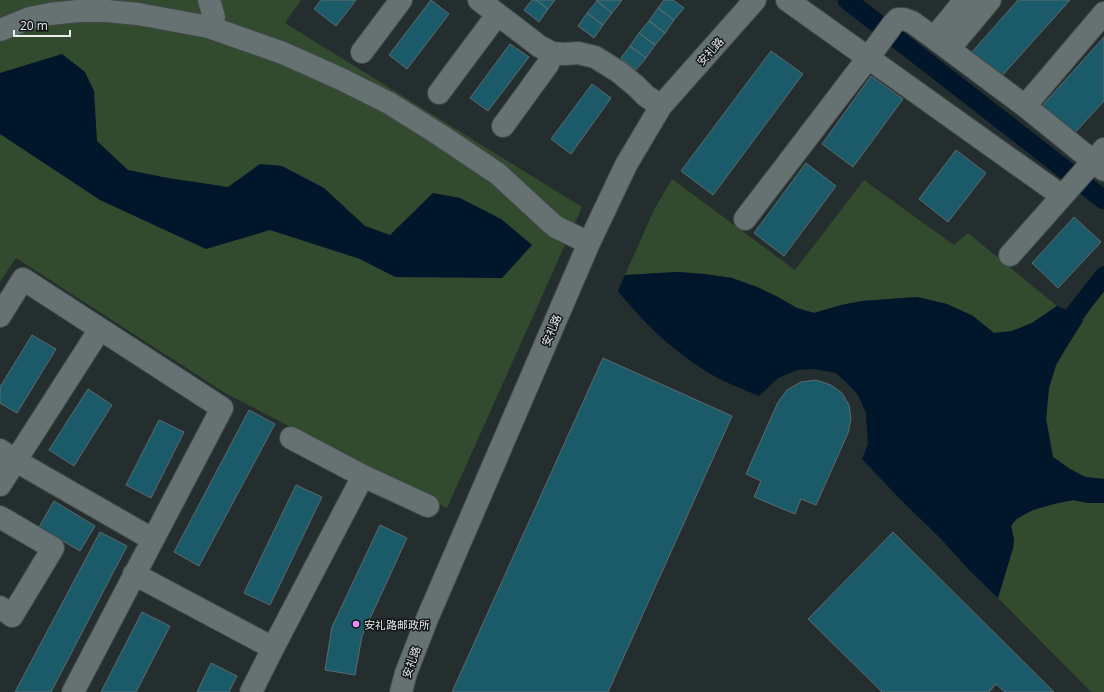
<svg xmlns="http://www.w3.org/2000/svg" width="1104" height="692" font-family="'Open Sans','Noto Sans SC',sans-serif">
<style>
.green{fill:#324a2d}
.water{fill:#00162a}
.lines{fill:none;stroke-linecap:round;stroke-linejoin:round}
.canal{stroke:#00162a;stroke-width:19}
.building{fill:#1b5a69;stroke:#5f6a6d}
.minor-casing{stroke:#414a4a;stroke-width:24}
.minor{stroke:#667272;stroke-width:22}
.poi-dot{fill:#e88eff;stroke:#111515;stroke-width:1.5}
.labels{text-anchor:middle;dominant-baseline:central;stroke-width:3;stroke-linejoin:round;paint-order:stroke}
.street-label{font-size:11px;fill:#e8efee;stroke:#111515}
.poi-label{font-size:11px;fill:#e8efee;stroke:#111515;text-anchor:start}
</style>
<rect width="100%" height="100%" fill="#242e2e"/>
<path class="green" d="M 0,0 L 301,0 L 285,23 L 582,207 L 447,508 L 225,393 L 16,258 L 0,282 Z
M 672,179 L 795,270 L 864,180 L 954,245 L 968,233 L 1057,306 L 1032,323 L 1012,331 L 994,333 L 973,316 L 947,304 L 917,297 L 862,301 L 841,305 L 814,313 L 797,308 L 778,297 L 757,287 L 732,278 L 704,274 L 678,272 L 625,275 L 654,210 Z
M 1104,291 L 1104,479 L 1086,477 L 1070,469 L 1053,457 L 1046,419 L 1049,388 L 1056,365 L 1063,353 L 1092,306 Z
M 1073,500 L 1088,503 L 1104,503 L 1104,692 L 1091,692 L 998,598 L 1013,548 L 1014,540 L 1011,526 C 1024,508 1052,504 1073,500 Z"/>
<path class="water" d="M 62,54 L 85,72 L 94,91 L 97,141 L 128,170 L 168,178 L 228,187 L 260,164 L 282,166 L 324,188 L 365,226 L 390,235 L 433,193 L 460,198 L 501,219 L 532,245 L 502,278 L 395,277 L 360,259 L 270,230 L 206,249 L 100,200 L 0,134 L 0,73 Z
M 678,272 L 704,274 L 732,278 L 757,287 L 778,297 L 797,308 L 814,313 L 841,305 L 862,301 L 917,297 L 947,304 L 973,316 L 994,333 L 1012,331 L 1032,323 L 1057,306 L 1075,313 L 1083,321 L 1063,353 L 1056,365 L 1049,388 L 1046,419 L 1053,457 L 1070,469 L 1085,477 L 1104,479 L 1104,503 L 1088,503 L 1073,500 L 1054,504 L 1033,510 L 1016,519 L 1011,526 L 1014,540 L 1013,548 L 998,598 L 970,571 L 942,540 L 900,499 L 862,459 L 868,444 L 866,413 L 858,395 L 846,382 L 836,373 L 814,369 L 797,370 L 778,378 L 759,396 C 740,388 718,380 701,368 C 670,348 641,320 618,291 L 625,275 Z"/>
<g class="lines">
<path class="canal" d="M 847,0 L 1104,200
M 1075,313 L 1104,276"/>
</g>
<path class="building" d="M 321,0 L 356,0 L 336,26 L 314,9 Z
M 431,0 L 449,14 L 407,69 L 389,55 Z
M 532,0 L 536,0 L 548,9 L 539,22 L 524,10 Z
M 536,0 L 555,0 L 548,9 Z
M 597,0 L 622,0 L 612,13 L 597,1 Z
M 664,0 L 673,0 L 684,8 L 674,20 L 658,8 Z
M 1018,0 L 1070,0 L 1000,78 L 972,52 Z
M 597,1 L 612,13 L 603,25 L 587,13 Z
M 658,8 L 674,20 L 665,33 L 649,21 Z
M 587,13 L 603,25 L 594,38 L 578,26 Z
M 649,21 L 665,33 L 655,45 L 639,33 Z
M 639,33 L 655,45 L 646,58 L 630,46 Z
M 1104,37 L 1104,101 L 1072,136 L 1041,107 Z
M 510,44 L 529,57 L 488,111 L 470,98 Z
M 630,46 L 646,58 L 636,70 L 621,58 Z
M 771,51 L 803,74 L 713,195 L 681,171 Z
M 871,76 L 903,99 L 853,167 L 822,144 Z
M 592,84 L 611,98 L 571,154 L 551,139 Z
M 956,150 L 986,173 L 948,222 L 919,199 Z
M 806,163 L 836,186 L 784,256 L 754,233 Z
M 1074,217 L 1101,242 L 1058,288 L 1032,263 Z
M 32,335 L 56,349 L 17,413 L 0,403 L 0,387 Z
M 603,358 L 732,416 L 608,692 L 452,692 Z
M 816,380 L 831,385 L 842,393 L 849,405 L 851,419 L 848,433 L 816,505 L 801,499 L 795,514 L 754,497 L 761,481 L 746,474 L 778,402 L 787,390 L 801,382 Z
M 88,389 L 112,405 L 74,466 L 49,450 Z
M 249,410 L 275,424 L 199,566 L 174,552 Z
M 159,420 L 184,432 L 151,498 L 126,485 Z
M 296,485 L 322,497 L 270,605 L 244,593 Z
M 54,501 L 95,526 L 80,551 L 39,527 Z
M 380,525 L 407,538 L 362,636 L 355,675 L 325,670 L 332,627 Z
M 100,532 L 127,546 L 51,692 L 15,692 Z
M 893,532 L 1054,692 L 1005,692 L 996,684 L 989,692 L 882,692 L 808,619 Z
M 142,612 L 170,626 L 136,692 L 101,692 Z
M 211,663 L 237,676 L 229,692 L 197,692 Z"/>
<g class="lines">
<defs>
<path id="minor" d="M 209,0 L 214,17 L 209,27
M 479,0 L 539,46 L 552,53 L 565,54 L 578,53 L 595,57 L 619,72 L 636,86 L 646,96 L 661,106
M 787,0 L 1062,196
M 0,30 L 30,18 L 50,14 L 78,11 L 107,11 L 138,14 L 209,27 L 283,53 L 341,79 L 389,103 L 440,135 L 498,174 L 550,222 L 556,227 L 589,243
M 934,38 L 965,0
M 949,49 L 990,0
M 362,52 L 401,0
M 439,93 L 497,15
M 1025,106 L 1104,13
M 503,126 L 548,64 L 552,53
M 745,219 L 868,58 L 893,24 L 898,19 L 904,19 L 912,22 L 934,38 L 1025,106 L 1104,170
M 1010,255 L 1104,149
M 0,316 L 23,279 L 222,408 L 73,692
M 291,438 L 363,476 L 428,506
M 0,450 L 16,461 L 152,539
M 0,485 L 100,329
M 0,517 L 53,548 L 12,616 L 0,607
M 134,574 L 273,648
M 251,692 L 273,648 L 363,476
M 401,692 L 406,673 L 427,619 L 589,243 L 626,165 L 661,106 L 755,0"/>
</defs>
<use href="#minor" class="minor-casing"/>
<use href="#minor" class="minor"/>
</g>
<circle class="poi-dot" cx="356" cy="624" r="4"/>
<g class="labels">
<g class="street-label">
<text transform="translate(710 51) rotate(-48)">安礼路</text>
<text transform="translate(551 330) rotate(-67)">安礼路</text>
<text transform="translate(411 662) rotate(-70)">安礼路</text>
</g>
<g class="poi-label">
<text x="364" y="624">安礼路邮政所</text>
</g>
</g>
<path d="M14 30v6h56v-6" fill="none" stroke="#e8efee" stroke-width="2"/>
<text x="20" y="30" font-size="12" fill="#e8efee" stroke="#111515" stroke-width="3" paint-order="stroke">20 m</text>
</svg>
